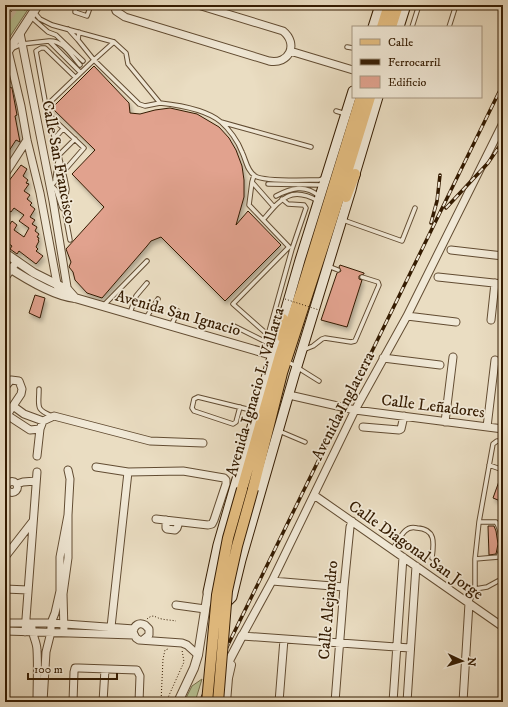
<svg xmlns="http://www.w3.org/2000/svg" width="508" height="707" font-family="'IM FELL DW Pica',serif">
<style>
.green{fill:#b7c193;stroke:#766e4a}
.building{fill:#e1a28e;stroke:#351c02;filter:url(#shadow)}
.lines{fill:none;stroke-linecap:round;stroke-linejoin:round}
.primary-tunnel{stroke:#c6b69c;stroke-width:10;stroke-dasharray:10 5;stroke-linecap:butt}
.motorway-tunnel{stroke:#c6b69c;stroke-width:12;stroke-dasharray:12 6;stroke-linecap:butt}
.service-casing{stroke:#624c32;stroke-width:5.5}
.minor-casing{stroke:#624c32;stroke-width:9}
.tertiary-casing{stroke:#624c32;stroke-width:10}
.secondary-casing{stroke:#351c02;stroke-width:11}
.primary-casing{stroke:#351c02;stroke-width:12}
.path{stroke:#351c02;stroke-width:1;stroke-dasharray:1 2;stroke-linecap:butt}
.service{stroke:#f1e9d7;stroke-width:3.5}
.minor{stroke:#f1e9d7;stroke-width:7}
.tertiary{stroke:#f1e9d7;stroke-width:8}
.secondary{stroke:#f1e9d7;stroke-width:9}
.primary{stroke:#e5be81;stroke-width:10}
.rail-casing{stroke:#351c02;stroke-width:3.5}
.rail{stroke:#f1e9d7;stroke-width:2;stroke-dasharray:6;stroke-linecap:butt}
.primary-bridge-casing{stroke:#351c02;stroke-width:12;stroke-linecap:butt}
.path-bridge{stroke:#351c02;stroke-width:1;stroke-dasharray:1 2;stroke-linecap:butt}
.primary-bridge{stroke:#e5be81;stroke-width:10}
.labels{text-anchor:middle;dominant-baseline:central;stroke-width:3.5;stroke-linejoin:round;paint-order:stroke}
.street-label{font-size:16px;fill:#351c02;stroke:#f1e9d7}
</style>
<defs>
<filter id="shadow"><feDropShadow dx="2" dy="3.5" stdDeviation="2" flood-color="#0004"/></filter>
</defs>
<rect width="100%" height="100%" fill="#eaddc2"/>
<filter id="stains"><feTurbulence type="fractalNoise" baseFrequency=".005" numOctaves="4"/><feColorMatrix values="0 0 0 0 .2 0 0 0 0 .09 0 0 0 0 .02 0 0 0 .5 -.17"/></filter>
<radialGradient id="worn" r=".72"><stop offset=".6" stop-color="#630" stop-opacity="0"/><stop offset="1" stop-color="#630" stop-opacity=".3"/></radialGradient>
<path class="green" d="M 5,5 L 31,5 L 5,44 Z
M 202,679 L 195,702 L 184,702 L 192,686 Z"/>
<path class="building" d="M 94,66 L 129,103 L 130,113 L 140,114 L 155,110 L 170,108 L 197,114 L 219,127 L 229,138 L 236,150 L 242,166 L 244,180 L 244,197 L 236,225 L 248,211 L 281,245 L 225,301 L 161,237 L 151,241 L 147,246 L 102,298 L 87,293 L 75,280 L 73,272 L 69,267 L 71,262 L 66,249 L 104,207 L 72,174 L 95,150 L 52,108 Z
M 5,73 L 9,75 L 10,82 L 8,86 L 12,88 L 17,115 L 15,116 L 20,142 L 16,140 L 5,157 Z
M 21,165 L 27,169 L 23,176 L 28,180 L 26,183 L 29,184 L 24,191 L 30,195 L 27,199 L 32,203 L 30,205 L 35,209 L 30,217 L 35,220 L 32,224 L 37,227 L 35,231 L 39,234 L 37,237 L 39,238 L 38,240 L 39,241 L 36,247 L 38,249 L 36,251 L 43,256 L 36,264 L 19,251 L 17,254 L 10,249 L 12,246 L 5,241 L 5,225 L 8,227 L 12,221 L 17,225 L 14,230 L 24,237 L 29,228 L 19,221 L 24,215 L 14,208 L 11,212 L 8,210 L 5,214 L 5,186 Z
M 340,265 L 364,273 L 364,274 L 359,276 L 359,279 L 362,280 L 347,327 L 321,320 L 337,273 L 341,271 L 339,267 Z
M 35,295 L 45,298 L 40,318 L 29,313 Z
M 502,473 L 503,473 L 503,502 L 493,498 Z
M 488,526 L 494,526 L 496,531 L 498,544 L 496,554 L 489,555 Z"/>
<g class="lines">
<path class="primary-tunnel" d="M 313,299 L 326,254"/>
<path class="motorway-tunnel" d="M 5,18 L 14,5"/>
<defs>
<path id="service" d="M 76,5 L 75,12 L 87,16 L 91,5
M 318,5 L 321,7
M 34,12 L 40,19 L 52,25 L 114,42 L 126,53 L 128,64 L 160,103 C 178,105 207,110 221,122 C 229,129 238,141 242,152 C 246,160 247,171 255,176 C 265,182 305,180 319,180 L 324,178
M 31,17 L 48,32 L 56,35 L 83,61
M 412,27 L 419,5
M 449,27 L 456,5
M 68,29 L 78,40
M 79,32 L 78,40 L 94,60 L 114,42
M 49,41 C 63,40 71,55 80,65
M 347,47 L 353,48
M 11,49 L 22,44 L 49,41 L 80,72
M 46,106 L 94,60 L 139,104 L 145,106 L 160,103
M 336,111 L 346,114
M 48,114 L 84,148 L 51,186
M 221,122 L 311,147
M 54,139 L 63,129
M 254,175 L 252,182 L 274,207
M 55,179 L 59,155 L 75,139
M 252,182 L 249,205 L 289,247
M 268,184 L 323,185
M 51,185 L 56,190 L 62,208 L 64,208 L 67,189 L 65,179 L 46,106 L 36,51 L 41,48 L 45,48 L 75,77
M 276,196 C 291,188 305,184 319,196
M 282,199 L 288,204 L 304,205 L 306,208 L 292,249 L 268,335 L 233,304 L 289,247
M 64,208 L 70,240
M 263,220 C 280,200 290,185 318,201
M 343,220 L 402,241 L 415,208
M 328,266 L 338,270
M 103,306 L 147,261
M 130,313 L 136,296 L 147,283
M 146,318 L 158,299
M 171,326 L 178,311
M 234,326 L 266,342 L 268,335
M 303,350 L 313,346 L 322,339 L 325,338 L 351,342 L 355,341 L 379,285 L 378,282 L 362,277
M 287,361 L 319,381
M 39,389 C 39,407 35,409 52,416
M 240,407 L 236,422 L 233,424 L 194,411 L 192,408 L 194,399 L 198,397 L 255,411
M 279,431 L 305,442
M 489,465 L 503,470
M 392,550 C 396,544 400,536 405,531 C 408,528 413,527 417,528 C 436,529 434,543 432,558
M 475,559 L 498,557 C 503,548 502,531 496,522 L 479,522
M 475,589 L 487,587 L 498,581
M 469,603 L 475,589 L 475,559 L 479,522 L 493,444 L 497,441 L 503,442"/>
<path id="minor" d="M 114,5 L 116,11 L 125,17 L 269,61 C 289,65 299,44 283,31 L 198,5
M 20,33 L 53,201 L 68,293
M 8,51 L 21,106 L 27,140 L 40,193 L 58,289
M 290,51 L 353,70
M 5,174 L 27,140
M 451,250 L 503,256
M 438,277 L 503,284
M 5,278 L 17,261
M 407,316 L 456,322
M 491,320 L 495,283
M 383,358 L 440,365
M 5,387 L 11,380 L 19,381 L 22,389 L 21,394 L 5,418
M 289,395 L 355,410 L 503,429
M 13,406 L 24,414 L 43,421
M 7,415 L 30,430 L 40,429
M 445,422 L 453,357
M 363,427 L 399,430 L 401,429 L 404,416
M 487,427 L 495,360
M 37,456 L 40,429 L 43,421 L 54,416 L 150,441 L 203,443
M 96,467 L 128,472 L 183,471 L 224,478 L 226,480 L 226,484 L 214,520 L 212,524 L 208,525 L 156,519
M6.5 487a5.5 5.5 0 1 1 11 0a5.5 5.5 0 1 1-11 0Z
M 17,484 L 23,482 L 36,481
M 314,495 L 503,627
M 166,520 L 166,528 L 167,529 L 175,530 L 177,528 L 179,522
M 5,557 L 33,521
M 272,581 L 344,587
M 5,589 L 28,590
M 176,605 L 205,609
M 5,623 L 51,623 L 134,629
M 111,627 L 128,472
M 32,628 C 32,635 37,642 37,650 C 38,667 37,685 37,702
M 5,631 L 134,635
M 25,632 L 37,472
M 64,632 L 63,594 L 68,558 L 68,515 L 70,479 L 68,470
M 143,640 L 149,635 L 149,629 L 145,625 C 139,622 134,625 133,632 L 136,638 L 139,640 L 182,643 L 187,645 L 198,655
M 410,648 L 242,636 L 272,581 L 355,410 L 407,316 L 503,123
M 5,660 L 5,648
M 43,702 L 46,652 L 51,632 L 51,623 L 55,613 L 60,591 L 60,557 L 68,515
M 73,702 L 74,672 L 75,668 L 79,668 L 137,670 L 140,676 L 139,702
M 103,702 L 105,669
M 279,702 L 284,639
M 335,702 L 344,587 L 350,527 L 352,521
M 393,702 L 403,557
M 407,702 L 416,566
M 463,702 L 469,603"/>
<path id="tertiary" d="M 5,56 L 38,5
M 5,253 L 34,273 L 68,290 L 75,298
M 5,265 C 23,277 54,296 75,298 L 272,355
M 208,701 L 242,636
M 178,702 L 194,668 L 198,655 L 208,592
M 226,702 L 228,678 L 231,665"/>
<path id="secondary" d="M 373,27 L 380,5
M 399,27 L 406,5
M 353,91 L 300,260 L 218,545 L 208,592 L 210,600 L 214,602 L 221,604 L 226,603 L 232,597 L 241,560 L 294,376 L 351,190 L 355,174 L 378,97"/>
<path id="primary" d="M 382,27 L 389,5
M 391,27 L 398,5
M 346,197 L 355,174
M 282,337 L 283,319
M 242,489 L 280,355 L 302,289 L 361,97
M 253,489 L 282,373 L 344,182 L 370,97"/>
</defs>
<use href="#service" class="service-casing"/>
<use href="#minor" class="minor-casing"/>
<use href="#tertiary" class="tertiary-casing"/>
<use href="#secondary" class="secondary-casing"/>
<use href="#primary" class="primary-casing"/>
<path class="path" d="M 23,5 L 25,11
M 5,18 L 18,5
M 147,619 C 154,613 155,618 162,619 C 166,620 171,620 176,621
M 161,702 L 163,659 L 165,650 L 168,649
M 166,702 L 184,662 L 182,650"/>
<use href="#service" class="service"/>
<use href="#minor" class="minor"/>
<use href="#tertiary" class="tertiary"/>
<use href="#secondary" class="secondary"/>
<use href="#primary" class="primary"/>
<defs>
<path id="rail" d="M 446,208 L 488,163 L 503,141
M 431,223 L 437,201 L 440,175
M 200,702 L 503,84"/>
</defs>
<use href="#rail" class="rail-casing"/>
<use href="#rail" class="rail"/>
<defs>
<path id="primary-bridge" d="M 207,702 L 217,595 L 228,538 L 242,489
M 218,702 L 227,591 L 237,546 L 253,489"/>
</defs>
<use href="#primary-bridge" class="primary-bridge-casing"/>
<path class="path-bridge" d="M 285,299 L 319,310"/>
<use href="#primary-bridge" class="primary-bridge"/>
</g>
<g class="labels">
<g class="street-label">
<text transform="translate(59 162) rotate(79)">Calle San Francisco</text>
<text transform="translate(178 313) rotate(16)">Avenida San Ignacio</text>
<text transform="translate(255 392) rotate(-74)">Avenida Ignacio L. Vallarta</text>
<text transform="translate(343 406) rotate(-63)">Avenida Inglaterra</text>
<text transform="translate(433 406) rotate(7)">Calle Leñadores</text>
<text transform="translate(416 550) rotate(35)">Calle Diagonal San Jorge</text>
<text transform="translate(328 610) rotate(-85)">Calle Alejandro</text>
</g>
</g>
<rect width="508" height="707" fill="none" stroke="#eaddc2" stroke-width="20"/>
<rect x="6" y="6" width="496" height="695" fill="none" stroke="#351c02" stroke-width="2"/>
<rect x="10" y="10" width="488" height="687" fill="none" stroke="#351c02"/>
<rect x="352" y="26" width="130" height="72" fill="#f1e9d7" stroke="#a69782"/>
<rect x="360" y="39" width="20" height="6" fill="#e5be81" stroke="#a69782"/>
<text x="388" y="46" font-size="12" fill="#351c02">Calle</text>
<rect x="360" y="59" width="20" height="6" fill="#351c02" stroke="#a69782"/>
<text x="388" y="66" font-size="12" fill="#351c02">Ferrocarril</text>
<rect x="360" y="76" width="20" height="12" fill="#e1a28e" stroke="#a69782"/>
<text x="388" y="86" font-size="12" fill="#351c02">Edificio</text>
<g transform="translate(462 661) rotate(94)" stroke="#f1e9d7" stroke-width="3" paint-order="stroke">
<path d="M0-3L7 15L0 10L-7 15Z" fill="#351c02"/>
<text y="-6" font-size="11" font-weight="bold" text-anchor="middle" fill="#351c02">N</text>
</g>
<path d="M28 673v6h89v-6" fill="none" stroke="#351c02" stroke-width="2"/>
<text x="34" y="673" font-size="12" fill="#351c02" stroke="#f1e9d7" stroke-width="3" paint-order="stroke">100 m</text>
<rect width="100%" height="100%" filter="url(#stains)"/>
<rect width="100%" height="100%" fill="url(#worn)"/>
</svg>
